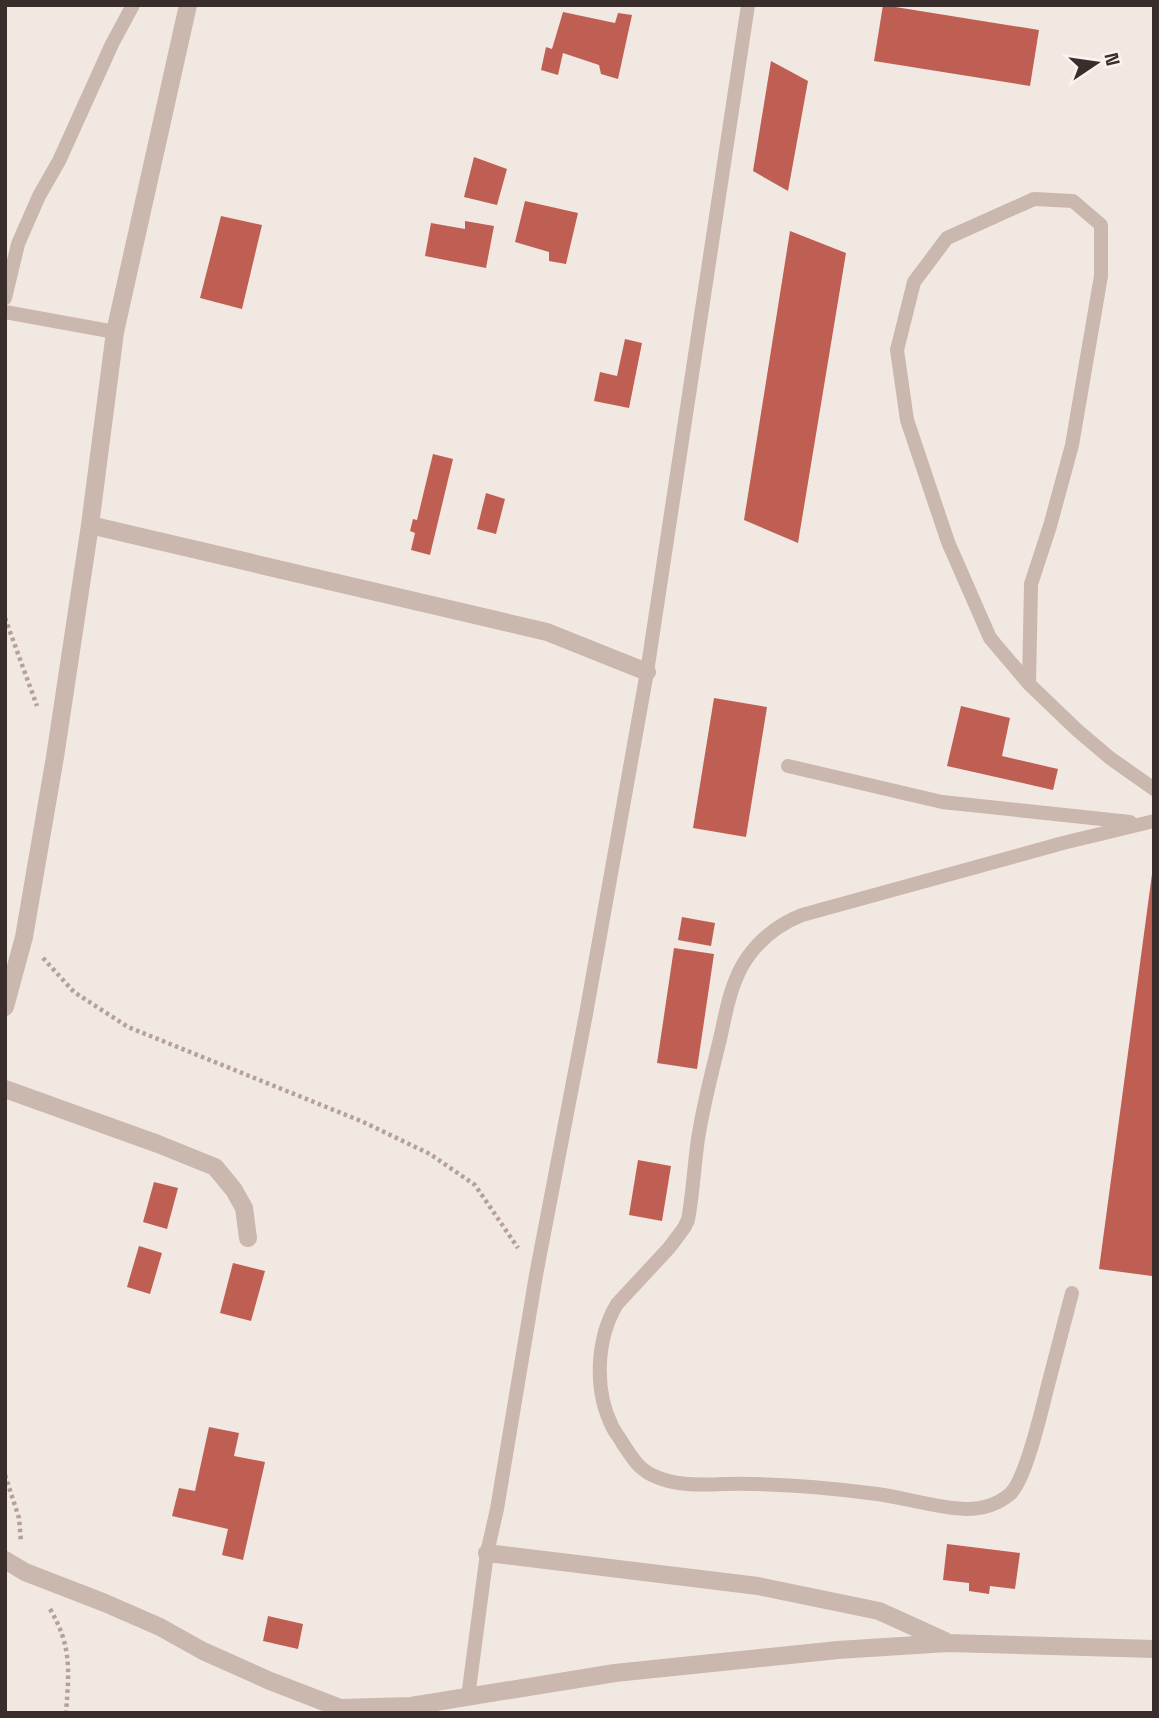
<svg xmlns="http://www.w3.org/2000/svg" width="1159" height="1718" font-family="'Space Grotesk',sans-serif">
<style>
.building{fill:#bf5f53}
.lines{fill:none;stroke-linecap:round;stroke-linejoin:round}
.path{stroke:#b6a198;stroke-width:4.5;stroke-dasharray:3.5 3.5;stroke-linecap:butt}
.service{stroke:#cab7ae;stroke-width:14}
.minor{stroke:#cab7ae;stroke-width:18}
</style>
<rect width="100%" height="100%" fill="#f2e8e2"/>
<path class="building" d="M 883,5 L 1039,30 L 1030,86 L 874,61 Z
M 563,12 L 615,23 L 618,13 L 632,15 L 618,79 L 601,74 L 599,65 L 563,53 L 558,75 L 541,70 L 546,47 L 552,49 Z
M 771,61 L 808,81 L 788,191 L 753,171 Z
M 474,157 L 507,169 L 497,205 L 464,197 Z
M 525,201 L 578,213 L 566,264 L 549,261 L 549,252 L 515,242 Z
M 221,216 L 262,225 L 242,309 L 200,298 Z
M 465,221 L 494,226 L 486,268 L 425,256 L 431,223 L 465,229 Z
M 790,231 L 846,253 L 798,543 L 744,520 Z
M 625,339 L 642,343 L 629,408 L 594,401 L 600,372 L 617,376 Z
M 433,454 L 453,459 L 430,555 L 411,550 L 415,533 L 410,531 L 413,519 L 417,520 Z
M 486,493 L 505,499 L 496,534 L 477,529 Z
M 714,698 L 767,707 L 746,837 L 693,828 Z
M 961,706 L 1010,718 L 1002,756 L 1058,769 L 1053,790 L 947,766 Z
M 1152,874 L 1154,874 L 1154,1267 L 1152,1276 L 1099,1269 Z
M 682,917 L 715,923 L 711,946 L 678,940 Z
M 674,948 L 714,954 L 697,1069 L 657,1063 Z
M 638,1160 L 671,1166 L 662,1221 L 629,1215 Z
M 154,1182 L 178,1188 L 167,1229 L 143,1222 Z
M 139,1246 L 162,1253 L 150,1294 L 127,1287 Z
M 233,1263 L 265,1271 L 251,1321 L 220,1313 Z
M 209,1427 L 239,1433 L 234,1456 L 265,1462 L 243,1560 L 222,1555 L 228,1529 L 172,1516 L 179,1488 L 195,1491 Z
M 947,1544 L 1020,1553 L 1015,1589 L 990,1586 L 989,1594 L 969,1591 L 969,1583 L 943,1580 Z
M 268,1616 L 303,1624 L 298,1649 L 263,1641 Z"/>
<g class="lines">
<path class="path" d="M 5,618 L 37,706
M 43,958 L 74,992 L 128,1027 L 361,1121 L 430,1154 L 475,1185 L 518,1248
M 5,1475 L 19,1518 L 21,1542
M 50,1609 C 72,1646 69,1671 66,1713"/>
<path class="service" d="M 5,298 L 18,244 L 39,196 L 59,161 L 112,44 L 133,5
M 5,312 L 115,332
M 1029,684 L 1031,584 L 1050,526 L 1072,445 L 1101,276 L 1101,225 L 1073,201 L 1034,199 L 947,238 L 914,282 L 897,350 L 907,420 L 948,542 L 990,638 L 1029,684 L 1077,730 L 1110,758 L 1154,789
M 788,766 L 942,802 L 1130,822
M 1072,1293 C 1064,1323 1056,1354 1048,1385 C 1042,1408 1026,1480 1010,1494 C 997,1505 982,1509 966,1509 C 936,1508 907,1498 877,1494 C 827,1487 775,1483 724,1484 C 700,1485 674,1486 652,1475 C 638,1468 631,1456 623,1444 C 620,1438 615,1433 612,1426 C 594,1390 596,1339 617,1304 L 669,1248 L 684,1228 L 688,1220 C 693,1193 694,1166 698,1139 C 703,1106 712,1072 720,1039 C 726,1012 731,981 747,958 C 761,938 779,924 802,915 L 1063,843 L 1154,821
M 468,1697 L 487,1553 L 497,1509 L 536,1275 L 586,1014 L 647,672 L 748,5"/>
<path class="minor" d="M 90,525 L 547,632 L 647,672
M 5,1007 L 24,937 L 55,757 L 90,525 L 115,332 L 188,5
M 5,1089 L 158,1144 L 215,1167 L 234,1190 L 244,1208 L 248,1238
M 487,1553 L 758,1586 L 879,1611 L 945,1641
M 5,1560 L 25,1572 L 105,1603 L 160,1627 L 203,1651 L 270,1681 L 340,1708 L 411,1706 L 615,1673 L 838,1650 L 948,1643 L 1154,1649"/>
</g>
<rect width="1159" height="1718" fill="none" stroke="#392e2c" stroke-width="14"/>
<g transform="translate(1096 63) rotate(77)" stroke="#faf3ee" stroke-width="5" paint-order="stroke">
<path d="M0-5L12 26L0 18L-12 26Z" fill="#392e2c"/>
<text y="-10" font-size="19" font-weight="bold" text-anchor="middle" fill="#392e2c">N</text>
</g>
</svg>
